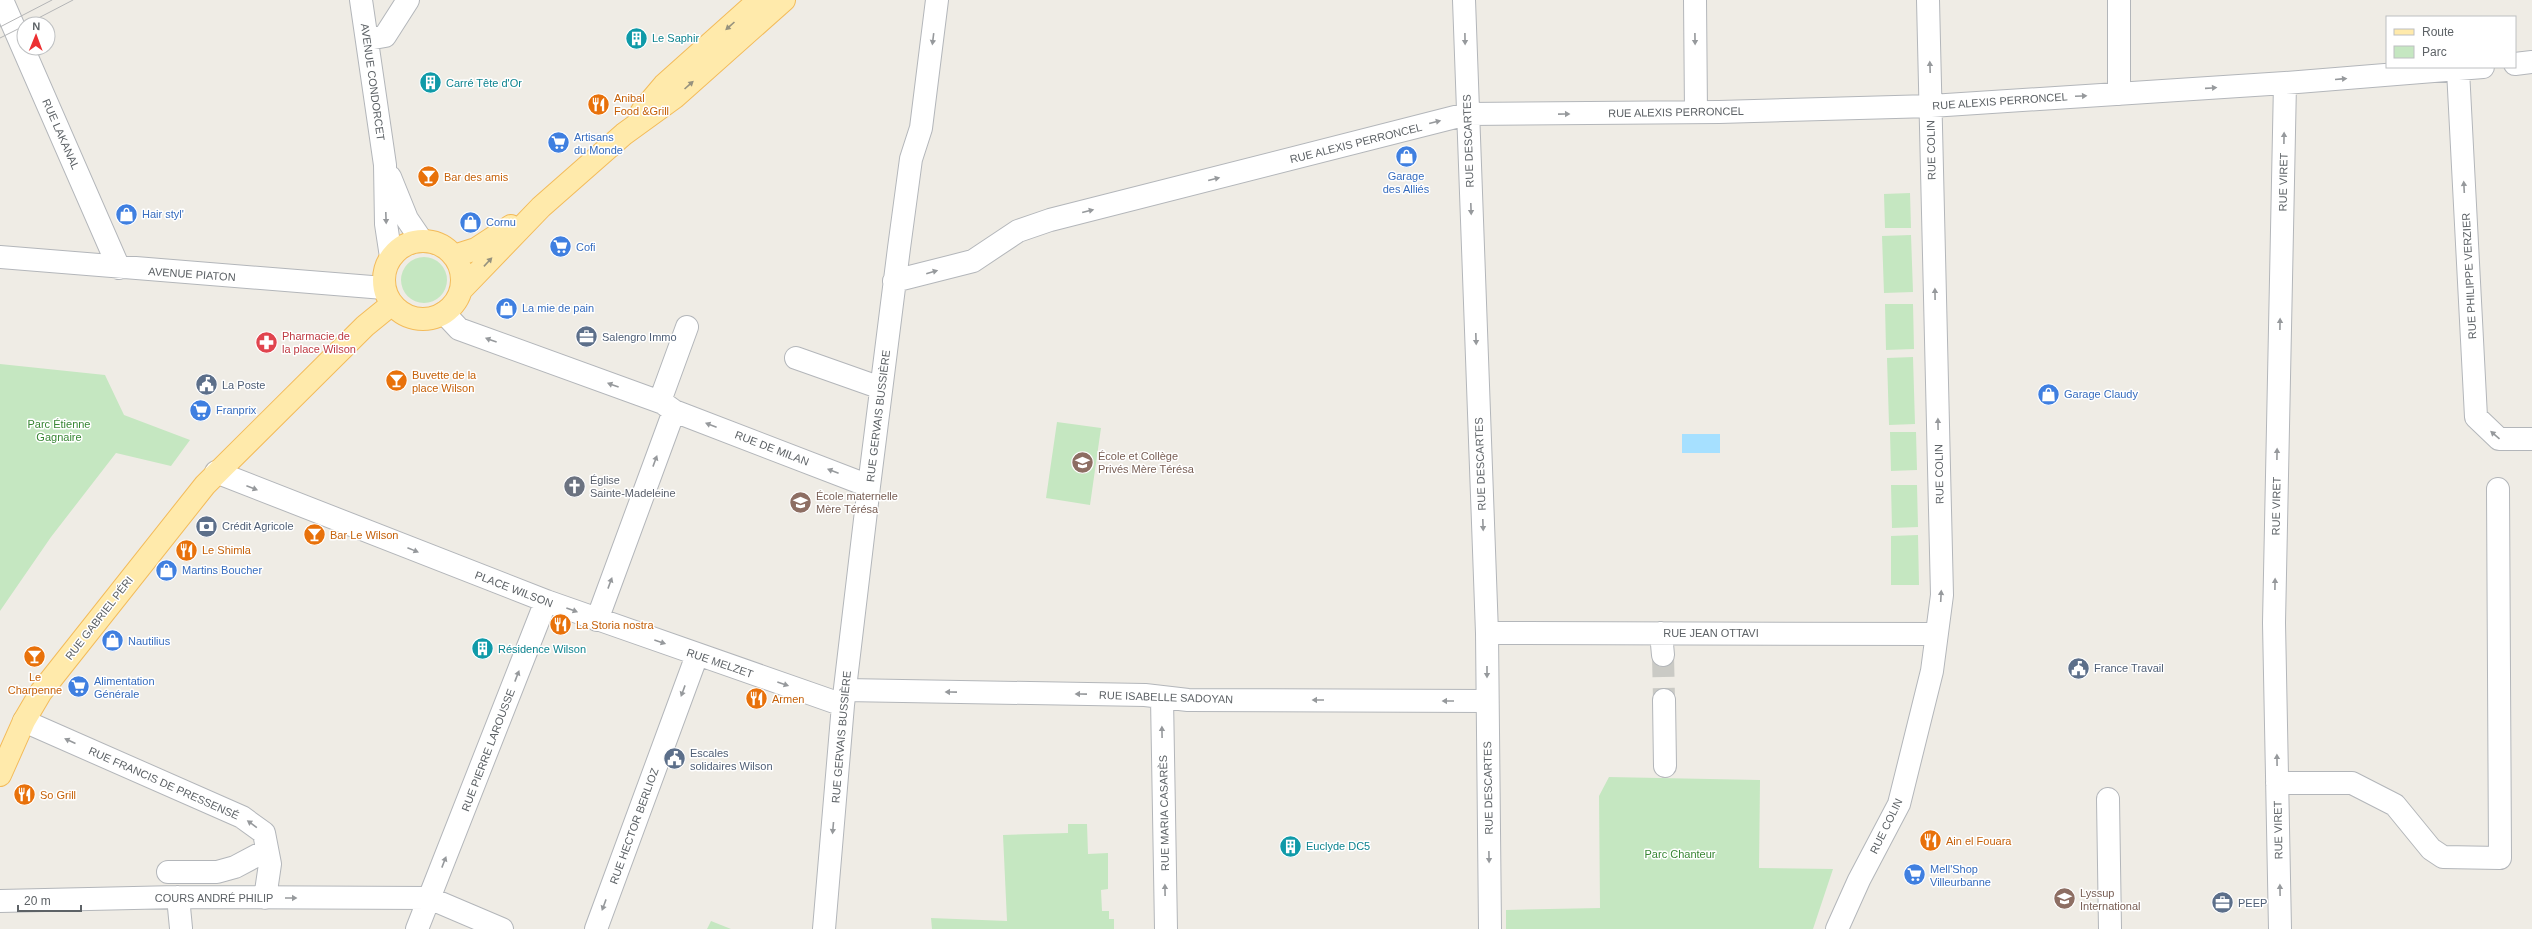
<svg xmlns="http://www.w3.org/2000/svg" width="2532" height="929" font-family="Arial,sans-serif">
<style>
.green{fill:#c5e7c1}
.water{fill:#a6e0ff}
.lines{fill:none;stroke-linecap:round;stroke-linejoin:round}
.minor-tunnel{stroke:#cacac5;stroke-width:22;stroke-dasharray:22 11;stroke-linecap:butt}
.minor-casing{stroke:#b3b6ba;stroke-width:24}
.major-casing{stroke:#f3bb5a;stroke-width:24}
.minor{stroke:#fff;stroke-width:22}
.major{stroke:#ffeaab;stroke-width:22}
.tram{stroke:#b4b5b6;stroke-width:1}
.oneway{fill:#96927e}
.oneway2{fill:#96999c}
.labels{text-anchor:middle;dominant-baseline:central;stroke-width:3;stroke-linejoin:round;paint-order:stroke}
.culture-label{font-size:11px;fill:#0d838f;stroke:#fff;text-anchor:start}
.street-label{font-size:11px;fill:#5d6266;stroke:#fff}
.food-label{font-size:11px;fill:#c56008;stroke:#fff;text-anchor:start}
.shop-label{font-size:11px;fill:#366cbe;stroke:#fff;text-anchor:start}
.health-label{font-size:11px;fill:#be3a42;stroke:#fff;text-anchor:start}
.service-label{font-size:11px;fill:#4e5e75;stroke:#fff;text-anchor:start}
.park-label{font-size:11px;fill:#388634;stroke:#fff}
.education-label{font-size:11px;fill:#785e54;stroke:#fff;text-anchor:start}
.worship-label{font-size:11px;fill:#5b616d;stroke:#fff;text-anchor:start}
</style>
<rect width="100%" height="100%" fill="#efece5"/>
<path class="green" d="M 1910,193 L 1911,228 L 1885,228 L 1884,194 Z
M 1911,235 L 1913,292 L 1884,293 L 1882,236 Z
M401 280a23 23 0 1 1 46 0a23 23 0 1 1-46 0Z
M 1885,304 L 1913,304 L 1914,349 L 1886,350 Z
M 1913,357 L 1915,424 L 1889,425 L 1887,358 Z
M 0,364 L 105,375 L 124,415 L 190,440 L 171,466 L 116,453 L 51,537 L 0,611 Z
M 1057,422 L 1101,428 L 1090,505 L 1046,498 Z
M 1890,432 L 1916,432 L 1917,470 L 1891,471 Z
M 1891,485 L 1917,485 L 1918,527 L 1892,528 Z
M 1918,535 L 1919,585 L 1891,585 L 1891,536 Z
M 1609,777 L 1760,780 L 1759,868 L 1833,869 L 1813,929 L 1506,929 L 1506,910 L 1600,908 L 1599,796 Z
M 1068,824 L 1087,824 L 1088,854 L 1108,853 L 1108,889 L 1101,890 L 1102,911 L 1109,911 L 1109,919 L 1114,919 L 1114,929 L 932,929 L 931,918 L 1007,921 L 1003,835 L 1068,833 Z
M 711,921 L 731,929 L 707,929 Z"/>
<path class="water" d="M 1682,434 L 1720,434 L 1720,453 L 1682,453 Z"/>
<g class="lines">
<path class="minor-tunnel" d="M 1663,655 L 1664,700"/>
<defs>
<path id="minor" d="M 2,0 L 119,268
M 361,0 L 385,165 L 386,224 L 391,257
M 1464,0 L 1487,633 L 1490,929
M 1695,0 L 1696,112
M 2119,0 L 2119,94
M 368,39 L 385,36 L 408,0
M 2515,64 L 2532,62
M 2458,70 L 2476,417 L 2499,439 L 2532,439
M 390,177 L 407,219 L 422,241
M 0,257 L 384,288
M 894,281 L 973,261 L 1018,231 L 1050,220 L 1467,114 L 1719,112 L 1931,106 L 2285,83 L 2483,67
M 444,313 L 459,329 L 663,403 L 674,411 L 869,486
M 796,358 L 881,388
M 660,401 L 687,327
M 216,472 L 546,601 L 843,705
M 597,620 L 674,411
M 1487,633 L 1936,634
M 1661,633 L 1663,655
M 845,690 L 1145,695 L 1188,700 L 1487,701
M 1162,698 L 1166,929
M 1664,700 L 1665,766
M 24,721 L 242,817 L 264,833 L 270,864 L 265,898
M 2277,783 L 2352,783 L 2395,805 L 2431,849 L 2443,857 L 2500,858 L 2498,489
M 2108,799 L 2110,929
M 168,872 L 217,872 L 235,867 L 267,850
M 178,897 L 181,928
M 0,901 L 178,897 L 429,898 L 502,929
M 417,929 L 546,601
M 596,929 L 697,655
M 824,929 L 843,705 L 869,486 L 899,248 L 911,159 L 921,128 L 937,0
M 1837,929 L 1859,880 L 1899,804 L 1932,671 L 1942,595 L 1928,0
M 2280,929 L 2274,623 L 2285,83"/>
<path id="major" d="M 642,111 L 664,85 L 759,0
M384 280a39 39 0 1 1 78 0a39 39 0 1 1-78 0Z
M 454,256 L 476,249 L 511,226
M 461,290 L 541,207 L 624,134 L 675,97 L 784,0
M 0,775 L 24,721 L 41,692 L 205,485 L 365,326 L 392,304"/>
</defs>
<use href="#minor" class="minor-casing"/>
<use href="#major" class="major-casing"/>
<use href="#minor" class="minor"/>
<use href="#major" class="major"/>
<path class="tram" d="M 27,24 L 73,0
M 0,27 L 52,0
M 0,38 L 24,26"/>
</g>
<defs><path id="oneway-solid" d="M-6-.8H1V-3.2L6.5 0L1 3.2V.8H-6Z"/></defs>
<g class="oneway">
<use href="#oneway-solid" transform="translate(730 26) rotate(138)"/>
<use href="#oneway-solid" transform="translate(689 85) rotate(-42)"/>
<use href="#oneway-solid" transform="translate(488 262) rotate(-47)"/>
</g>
<g class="oneway2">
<use href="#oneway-solid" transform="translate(933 39) rotate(97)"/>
<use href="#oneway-solid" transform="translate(1465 39) rotate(89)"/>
<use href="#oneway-solid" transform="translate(1695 39) rotate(89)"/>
<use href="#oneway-solid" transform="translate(1930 67) rotate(-92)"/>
<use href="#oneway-solid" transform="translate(2341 79) rotate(-5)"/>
<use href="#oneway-solid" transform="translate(2211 88) rotate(-4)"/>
<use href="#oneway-solid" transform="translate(2081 96) rotate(-3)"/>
<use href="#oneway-solid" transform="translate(1564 114) rotate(-1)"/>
<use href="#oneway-solid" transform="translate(1435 122) rotate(-14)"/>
<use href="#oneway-solid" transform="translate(2284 138) rotate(-89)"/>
<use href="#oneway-solid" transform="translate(1214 179) rotate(-14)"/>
<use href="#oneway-solid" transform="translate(2464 187) rotate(-93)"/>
<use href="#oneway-solid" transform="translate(1471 209) rotate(88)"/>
<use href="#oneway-solid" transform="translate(1088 211) rotate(-14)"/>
<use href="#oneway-solid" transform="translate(386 218) rotate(88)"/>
<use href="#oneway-solid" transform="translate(932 272) rotate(-16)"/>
<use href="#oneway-solid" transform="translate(1935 294) rotate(-91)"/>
<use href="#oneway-solid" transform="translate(2280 324) rotate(-89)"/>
<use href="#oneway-solid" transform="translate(1476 339) rotate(88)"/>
<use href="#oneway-solid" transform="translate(491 340) rotate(-160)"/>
<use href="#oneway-solid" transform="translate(613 385) rotate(-160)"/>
<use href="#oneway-solid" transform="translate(1938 424) rotate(-91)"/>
<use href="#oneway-solid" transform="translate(711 425) rotate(-159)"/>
<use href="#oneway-solid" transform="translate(2495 435) rotate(-139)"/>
<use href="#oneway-solid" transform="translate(2277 454) rotate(-89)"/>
<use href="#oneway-solid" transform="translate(655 461) rotate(-70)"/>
<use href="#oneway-solid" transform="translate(833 471) rotate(-159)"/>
<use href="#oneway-solid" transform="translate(252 488) rotate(21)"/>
<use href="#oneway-solid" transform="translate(1483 525) rotate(88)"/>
<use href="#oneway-solid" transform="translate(413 550) rotate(22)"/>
<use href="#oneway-solid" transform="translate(610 583) rotate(-70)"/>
<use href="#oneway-solid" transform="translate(2275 584) rotate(-89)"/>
<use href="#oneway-solid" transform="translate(1941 596) rotate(-87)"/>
<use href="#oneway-solid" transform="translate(572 610) rotate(20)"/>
<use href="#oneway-solid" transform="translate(660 642) rotate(19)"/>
<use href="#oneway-solid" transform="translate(1487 672) rotate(90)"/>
<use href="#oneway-solid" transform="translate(517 676) rotate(-69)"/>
<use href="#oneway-solid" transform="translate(783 684) rotate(19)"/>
<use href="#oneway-solid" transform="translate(683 691) rotate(110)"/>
<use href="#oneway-solid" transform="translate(951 692) rotate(-179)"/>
<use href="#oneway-solid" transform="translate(1081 694) rotate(-179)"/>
<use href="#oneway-solid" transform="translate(1318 700) rotate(-180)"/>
<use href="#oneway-solid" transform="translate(1448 701) rotate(-180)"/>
<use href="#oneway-solid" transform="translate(1162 732) rotate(-91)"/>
<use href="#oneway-solid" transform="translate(70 741) rotate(-156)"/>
<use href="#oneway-solid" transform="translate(2277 760) rotate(-91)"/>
<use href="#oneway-solid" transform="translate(252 824) rotate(-144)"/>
<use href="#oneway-solid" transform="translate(833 828) rotate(95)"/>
<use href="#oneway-solid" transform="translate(1489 857) rotate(89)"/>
<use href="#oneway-solid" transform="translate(444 862) rotate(-69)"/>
<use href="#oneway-solid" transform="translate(1165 890) rotate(-91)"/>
<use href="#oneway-solid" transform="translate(2280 890) rotate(-91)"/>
<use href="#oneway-solid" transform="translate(291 898)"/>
<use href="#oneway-solid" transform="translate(604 905) rotate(110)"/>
</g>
<defs>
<symbol id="building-disc" viewBox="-11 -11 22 22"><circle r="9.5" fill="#0f9aa8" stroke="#fff"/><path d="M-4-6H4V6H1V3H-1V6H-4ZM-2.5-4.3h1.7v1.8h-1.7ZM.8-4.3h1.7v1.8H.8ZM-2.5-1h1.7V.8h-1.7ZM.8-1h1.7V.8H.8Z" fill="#fff"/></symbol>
<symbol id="restaurant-disc" viewBox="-11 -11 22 22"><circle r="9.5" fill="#e8710a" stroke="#fff"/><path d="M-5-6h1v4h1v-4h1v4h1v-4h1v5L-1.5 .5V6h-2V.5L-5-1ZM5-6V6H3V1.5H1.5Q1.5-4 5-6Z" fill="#fff"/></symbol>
<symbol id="supermarket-disc" viewBox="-11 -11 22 22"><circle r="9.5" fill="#3f7fe0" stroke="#fff"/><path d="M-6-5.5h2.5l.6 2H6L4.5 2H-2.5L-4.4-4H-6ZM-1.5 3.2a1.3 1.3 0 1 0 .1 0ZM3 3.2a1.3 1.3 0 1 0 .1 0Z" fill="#fff"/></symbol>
<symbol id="shop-disc" viewBox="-11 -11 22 22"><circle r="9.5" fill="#3f7fe0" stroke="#fff"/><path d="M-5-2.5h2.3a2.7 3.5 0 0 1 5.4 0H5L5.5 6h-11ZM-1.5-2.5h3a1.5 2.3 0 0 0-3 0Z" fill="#fff"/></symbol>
<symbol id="bar-disc" viewBox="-11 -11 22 22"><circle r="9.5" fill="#e8710a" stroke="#fff"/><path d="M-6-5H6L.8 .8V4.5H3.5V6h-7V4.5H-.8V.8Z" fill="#fff"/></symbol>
<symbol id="office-disc" viewBox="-11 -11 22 22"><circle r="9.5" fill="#5c6f8a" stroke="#fff"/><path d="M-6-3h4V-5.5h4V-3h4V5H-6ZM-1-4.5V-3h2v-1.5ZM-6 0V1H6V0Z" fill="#fff"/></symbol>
<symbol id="pharmacy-disc" viewBox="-11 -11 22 22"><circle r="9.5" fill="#e0444e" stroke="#fff"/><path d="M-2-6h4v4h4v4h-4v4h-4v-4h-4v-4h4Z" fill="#fff"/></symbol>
<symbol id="civic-disc" viewBox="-11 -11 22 22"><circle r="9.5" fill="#5c6f8a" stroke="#fff"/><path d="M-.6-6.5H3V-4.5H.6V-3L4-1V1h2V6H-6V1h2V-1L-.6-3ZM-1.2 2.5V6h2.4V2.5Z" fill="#fff"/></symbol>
<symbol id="school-disc" viewBox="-11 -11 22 22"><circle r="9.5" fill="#8d6e63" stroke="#fff"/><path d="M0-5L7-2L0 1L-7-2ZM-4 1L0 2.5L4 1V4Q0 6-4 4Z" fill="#fff"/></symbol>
<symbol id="church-disc" viewBox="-11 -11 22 22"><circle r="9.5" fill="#6b7280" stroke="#fff"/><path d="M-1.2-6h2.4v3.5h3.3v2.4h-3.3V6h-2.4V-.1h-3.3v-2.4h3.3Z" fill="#fff"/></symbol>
<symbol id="bank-disc" viewBox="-11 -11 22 22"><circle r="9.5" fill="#5c6f8a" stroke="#fff"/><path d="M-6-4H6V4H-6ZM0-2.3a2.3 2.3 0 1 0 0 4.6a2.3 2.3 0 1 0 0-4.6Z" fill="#fff"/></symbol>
<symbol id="university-disc" viewBox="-11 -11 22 22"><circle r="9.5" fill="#8d6e63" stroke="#fff"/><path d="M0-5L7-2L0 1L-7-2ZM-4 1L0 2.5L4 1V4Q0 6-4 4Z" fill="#fff"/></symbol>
</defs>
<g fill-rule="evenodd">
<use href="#building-disc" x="624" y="26" width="25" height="25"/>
<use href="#building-disc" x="418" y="70" width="25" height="25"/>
<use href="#restaurant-disc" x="586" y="92" width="25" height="25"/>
<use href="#supermarket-disc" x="546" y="130" width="25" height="25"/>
<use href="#shop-disc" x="1394" y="144" width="25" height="25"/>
<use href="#bar-disc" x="416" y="164" width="25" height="25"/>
<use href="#shop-disc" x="114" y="202" width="25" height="25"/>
<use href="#shop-disc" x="458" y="210" width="25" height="25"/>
<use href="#supermarket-disc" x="548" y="234" width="25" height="25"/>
<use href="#shop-disc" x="494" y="296" width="25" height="25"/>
<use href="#office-disc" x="574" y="324" width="25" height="25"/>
<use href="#pharmacy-disc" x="254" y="330" width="25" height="25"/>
<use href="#bar-disc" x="384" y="368" width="25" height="25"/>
<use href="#civic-disc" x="194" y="372" width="25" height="25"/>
<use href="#shop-disc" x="2036" y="382" width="25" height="25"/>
<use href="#supermarket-disc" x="188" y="398" width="25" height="25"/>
<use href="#school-disc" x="1070" y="450" width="25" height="25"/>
<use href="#church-disc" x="562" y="474" width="25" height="25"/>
<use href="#school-disc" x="788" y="490" width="25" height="25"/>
<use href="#bank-disc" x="194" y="514" width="25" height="25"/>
<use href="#bar-disc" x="302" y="522" width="25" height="25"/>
<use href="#restaurant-disc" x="174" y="538" width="25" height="25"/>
<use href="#shop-disc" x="154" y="558" width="25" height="25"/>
<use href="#restaurant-disc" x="548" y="612" width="25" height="25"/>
<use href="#shop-disc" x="100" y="628" width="25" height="25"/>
<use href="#building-disc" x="470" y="636" width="25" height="25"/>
<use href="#bar-disc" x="22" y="644" width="25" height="25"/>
<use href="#civic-disc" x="2066" y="656" width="25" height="25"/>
<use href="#supermarket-disc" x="66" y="674" width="25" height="25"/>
<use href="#restaurant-disc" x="744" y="686" width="25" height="25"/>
<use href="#civic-disc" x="662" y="746" width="25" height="25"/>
<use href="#restaurant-disc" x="12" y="782" width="25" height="25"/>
<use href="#restaurant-disc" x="1918" y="828" width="25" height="25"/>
<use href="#building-disc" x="1278" y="834" width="25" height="25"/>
<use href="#supermarket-disc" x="1902" y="862" width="25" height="25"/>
<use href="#university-disc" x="2052" y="886" width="25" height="25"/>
<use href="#office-disc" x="2210" y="890" width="25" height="25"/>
</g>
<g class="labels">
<g class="culture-label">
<text x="652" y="38">Le Saphir</text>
<text x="446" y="83">Carré Tête d'Or</text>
<text x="498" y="649">Résidence Wilson</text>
<text x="1306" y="846">Euclyde DC5</text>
</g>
<g class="street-label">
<text transform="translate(373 82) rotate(82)">AVENUE CONDORCET</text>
<text transform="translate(2000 101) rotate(-4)">RUE ALEXIS PERRONCEL</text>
<text transform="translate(1676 112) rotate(-1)">RUE ALEXIS PERRONCEL</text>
<text transform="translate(61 134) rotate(66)">RUE LAKANAL</text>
<text transform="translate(1468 141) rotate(-92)">RUE DESCARTES</text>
<text transform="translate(1356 143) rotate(-14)">RUE ALEXIS PERRONCEL</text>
<text transform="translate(1931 150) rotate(-91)">RUE COLIN</text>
<text transform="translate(2283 182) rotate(-89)">RUE VIRET</text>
<text transform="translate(192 274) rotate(4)">AVENUE PIATON</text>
<text transform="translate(2469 276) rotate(-93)">RUE PHILIPPE VERZIER</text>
<text transform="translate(878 416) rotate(-83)">RUE GERVAIS BUSSIÈRE</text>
<text transform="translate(772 448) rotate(21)">RUE DE MILAN</text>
<text transform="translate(1480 464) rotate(-92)">RUE DESCARTES</text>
<text transform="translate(1939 474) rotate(-91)">RUE COLIN</text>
<text transform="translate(2276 506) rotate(-89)">RUE VIRET</text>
<text transform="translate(514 589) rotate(21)">PLACE WILSON</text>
<text transform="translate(99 618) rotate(-52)">RUE GABRIEL PÉRI</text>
<text x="1711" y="633">RUE JEAN OTTAVI</text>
<text transform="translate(720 663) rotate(19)">RUE MELZET</text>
<text transform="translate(1166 697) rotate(2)">RUE ISABELLE SADOYAN</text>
<text transform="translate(841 737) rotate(-85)">RUE GERVAIS BUSSIÈRE</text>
<text transform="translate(488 750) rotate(-69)">RUE PIERRE LAROUSSE</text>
<text transform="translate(164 783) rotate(24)">RUE FRANCIS DE PRESSENSÉ</text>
<text transform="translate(1488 788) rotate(-91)">RUE DESCARTES</text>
<text transform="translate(1164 813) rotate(-91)">RUE MARIA CASARÈS</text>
<text transform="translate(634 826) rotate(-70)">RUE HECTOR BERLIOZ</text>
<text transform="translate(1886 826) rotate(-64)">RUE COLIN</text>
<text transform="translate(2278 830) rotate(-91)">RUE VIRET</text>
<text x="214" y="898">COURS ANDRÉ PHILIP</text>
</g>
<g class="food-label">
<text x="614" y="98">Anibal<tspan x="614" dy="13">Food &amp;Grill</tspan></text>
<text x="444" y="177">Bar des amis</text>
<text x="412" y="375">Buvette de la<tspan x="412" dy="13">place Wilson</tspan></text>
<text x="330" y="535">Bar Le Wilson</text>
<text x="202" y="550">Le Shimla</text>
<text x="576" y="625">La Storia nostra</text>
<text x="35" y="677" text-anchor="middle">Le<tspan x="35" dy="13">Charpenne</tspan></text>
<text x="772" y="699">Armen</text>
<text x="40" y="795">So Grill</text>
<text x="1946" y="841">Ain el Fouara</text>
</g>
<g class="shop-label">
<text x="574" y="137">Artisans<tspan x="574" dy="13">du Monde</tspan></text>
<text x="1406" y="176" text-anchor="middle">Garage<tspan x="1406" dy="13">des Alliés</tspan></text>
<text x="142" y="214">Hair styl'</text>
<text x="486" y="222">Cornu</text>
<text x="576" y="247">Cofi</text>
<text x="522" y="308">La mie de pain</text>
<text x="2064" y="394">Garage Claudy</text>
<text x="216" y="410">Franprix</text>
<text x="182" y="570">Martins Boucher</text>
<text x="128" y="641">Nautilius</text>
<text x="94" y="681">Alimentation<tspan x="94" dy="13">Générale</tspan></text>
<text x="1930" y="869">Mell'Shop<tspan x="1930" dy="13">Villeurbanne</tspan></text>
</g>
<g class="health-label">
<text x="282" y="336">Pharmacie de<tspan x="282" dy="13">la place Wilson</tspan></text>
</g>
<g class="service-label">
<text x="602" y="337">Salengro Immo</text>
<text x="222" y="385">La Poste</text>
<text x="222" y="526">Crédit Agricole</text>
<text x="2094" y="668">France Travail</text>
<text x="690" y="753">Escales<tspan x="690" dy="13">solidaires Wilson</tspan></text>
<text x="2238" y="903">PEEP</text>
</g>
<g class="park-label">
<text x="59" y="424">Parc Étienne<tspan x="59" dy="13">Gagnaire</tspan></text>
<text x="1680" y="854">Parc Chanteur</text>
</g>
<g class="education-label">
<text x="1098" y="456">École et Collège<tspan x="1098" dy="13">Privés Mère Térésa</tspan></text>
<text x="816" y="496">École maternelle<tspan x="816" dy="13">Mère Térésa</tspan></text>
<text x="2080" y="893">Lyssup<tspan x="2080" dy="13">International</tspan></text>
</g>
<g class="worship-label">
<text x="590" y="480">Église<tspan x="590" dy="13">Sainte-Madeleine</tspan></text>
</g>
</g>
<rect x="2386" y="16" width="130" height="52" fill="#ffffff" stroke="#bec0c2"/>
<rect x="2394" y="29" width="20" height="6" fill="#ffeaab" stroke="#bec0c2"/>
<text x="2422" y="36" font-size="12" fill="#5d6266">Route</text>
<rect x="2394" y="46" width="20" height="12" fill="#c5e7c1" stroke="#bec0c2"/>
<text x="2422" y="56" font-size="12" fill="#5d6266">Parc</text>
<g transform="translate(36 36) rotate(1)"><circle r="19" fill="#ffffff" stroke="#bec0c2"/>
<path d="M0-3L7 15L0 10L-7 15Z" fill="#ec2f31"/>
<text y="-6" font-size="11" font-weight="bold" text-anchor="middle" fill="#5d6266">N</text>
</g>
<path d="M18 905v6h63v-6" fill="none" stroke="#5d6266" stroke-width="2"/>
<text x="24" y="905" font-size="12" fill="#5d6266" stroke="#ffffff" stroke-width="3" paint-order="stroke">20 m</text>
</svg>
